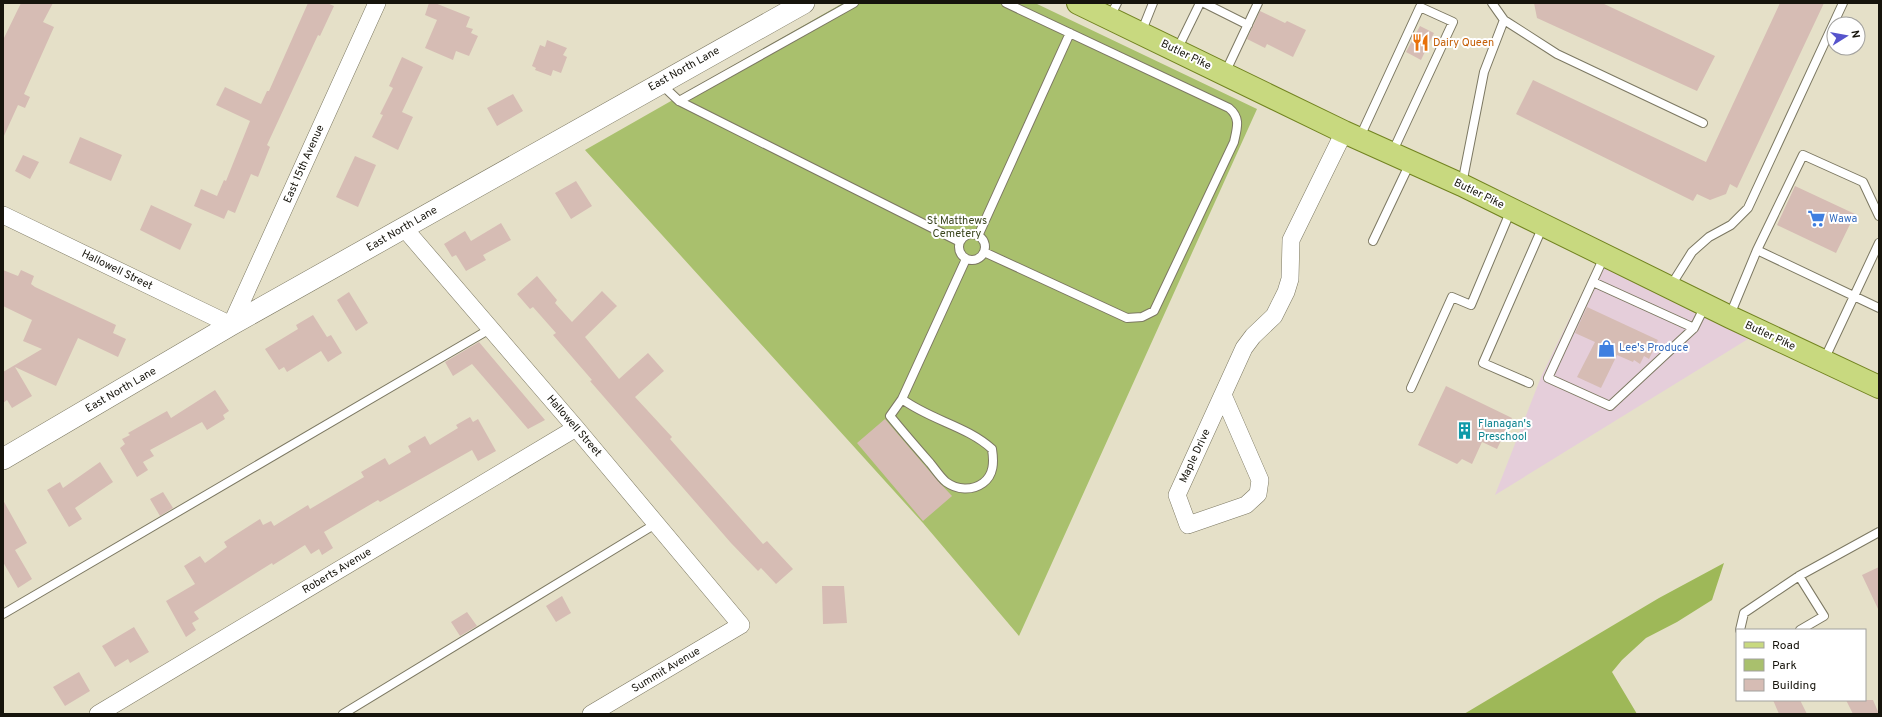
<svg xmlns="http://www.w3.org/2000/svg" width="1882" height="717" font-family="Overpass,sans-serif">
<style>
.commercial{fill:#e5ceda}
.green{fill:#a9c06d}
.forest{fill:#9eb858}
.building{fill:#d6bcb4}
.lines{fill:none;stroke-linecap:round;stroke-linejoin:round}
.service-casing{stroke:#7c7862;stroke-width:10}
.minor-casing{stroke:#7c7862;stroke-width:18}
.tertiary-casing{stroke:#7c7862;stroke-width:22}
.primary-casing{stroke:#728320;stroke-width:24}
.service{stroke:#fff;stroke-width:8}
.minor{stroke:#fff;stroke-width:17}
.tertiary{stroke:#fff;stroke-width:21}
.primary{stroke:#c8d97f;stroke-width:22}
.labels{text-anchor:middle;dominant-baseline:central;stroke-width:4;stroke-linejoin:round;paint-order:stroke}
.food-label{font-size:11px;fill:#c56008;stroke:#fff;text-anchor:start}
.street-label{font-size:11px;fill:#16140c;stroke:#fff}
.shop-label{font-size:11px;fill:#366cbe;stroke:#fff;text-anchor:start}
.park-label{font-size:11px;fill:#3b461e;stroke:#fff}
.culture-label{font-size:11px;fill:#0d838f;stroke:#fff;text-anchor:start}
</style>
<rect width="100%" height="100%" fill="#e5e0c8"/>
<path class="commercial" d="M 1601,254 L 1761,331 L 1495,495 L 1541,377 Z"/>
<path class="green" d="M 843,3 L 1035,3 L 1257,109 L 1019,636 L 923,523 L 585,150 Z"/>
<path class="forest" d="M 1724,563 L 1712,600 L 1677,622 L 1646,638 L 1622,660 L 1612,672 L 1637,714 L 1464,714 L 1659,598 Z"/>
<path class="building" d="M 21,3 L 53,3 L 43,22 L 54,27 L 24,94 L 30,97 L 25,108 L 18,105 L 3,138 L 3,40 Z
M 308,3 L 327,3 L 334,6 L 320,36 L 318,35 L 267,145 L 270,147 L 258,177 L 251,174 L 235,213 L 228,210 L 224,219 L 194,206 L 201,189 L 217,196 L 224,180 L 226,181 L 250,121 L 216,105 L 225,87 L 261,104 L 267,91 L 269,91 Z
M 429,3 L 435,3 L 470,17 L 466,27 L 473,29 L 471,33 L 478,36 L 469,56 L 456,51 L 453,60 L 425,48 L 437,20 L 425,15 Z
M 1534,3 L 1602,3 L 1715,56 L 1697,91 L 1537,18 Z
M 1780,3 L 1824,3 L 1737,188 L 1730,184 L 1726,194 L 1710,200 L 1697,194 L 1693,201 L 1516,114 L 1533,80 L 1706,162 Z
M 1260,11 L 1285,23 L 1287,21 L 1306,30 L 1293,57 L 1267,44 L 1265,48 L 1247,39 Z
M 1420,26 L 1434,33 L 1421,60 L 1406,52 Z
M 547,40 L 567,48 L 563,55 L 567,57 L 561,73 L 553,70 L 551,76 L 535,70 L 536,68 L 532,66 L 540,45 L 545,47 Z
M 402,57 L 423,67 L 402,112 L 413,117 L 398,150 L 372,137 L 383,115 L 380,114 L 393,88 L 389,86 Z
M 513,94 L 523,111 L 497,126 L 487,108 Z
M 80,137 L 122,155 L 111,181 L 69,163 Z
M 23,155 L 39,162 L 30,179 L 15,171 Z
M 355,156 L 376,165 L 358,207 L 336,197 Z
M 576,181 L 592,206 L 571,219 L 555,193 Z
M 1795,186 L 1855,214 L 1836,253 L 1777,225 Z
M 151,205 L 192,224 L 180,250 L 140,230 Z
M 501,223 L 511,240 L 483,255 L 486,260 L 466,271 L 456,255 L 452,257 L 444,244 L 465,231 L 471,241 Z
M 3,270 L 18,276 L 21,270 L 34,276 L 31,284 L 35,287 L 116,325 L 113,333 L 126,339 L 118,357 L 78,338 L 56,386 L 15,367 L 32,396 L 12,408 L 7,400 L 3,403 L 3,372 L 42,349 L 23,341 L 32,320 L 3,306 Z
M 537,276 L 557,300 L 555,303 L 572,322 L 602,291 L 617,306 L 585,337 L 619,379 L 648,353 L 664,371 L 635,397 L 672,437 L 670,439 L 763,544 L 767,541 L 793,569 L 776,584 L 761,568 L 758,571 L 731,543 L 590,381 L 592,380 L 553,335 L 556,333 L 533,307 L 530,309 L 517,294 Z
M 349,292 L 368,323 L 356,331 L 337,300 Z
M 1587,307 L 1658,340 L 1649,359 L 1644,356 L 1640,364 L 1634,360 L 1633,362 L 1617,355 L 1601,388 L 1577,377 L 1595,342 L 1575,333 Z
M 313,315 L 327,337 L 331,335 L 342,353 L 328,362 L 321,351 L 287,372 L 284,367 L 279,370 L 265,349 L 298,329 L 296,325 Z
M 479,342 L 545,420 L 528,429 L 472,364 L 453,376 L 445,362 Z
M 1446,386 L 1512,418 L 1497,449 L 1482,442 L 1472,464 L 1462,459 L 1457,464 L 1418,445 Z
M 215,390 L 229,411 L 223,415 L 225,419 L 207,430 L 202,422 L 150,450 L 154,456 L 143,462 L 148,470 L 137,477 L 120,448 L 125,444 L 122,439 L 130,435 L 128,433 L 167,411 L 171,418 Z
M 470,417 L 473,422 L 478,419 L 496,451 L 478,461 L 472,450 L 380,502 L 378,500 L 324,532 L 333,548 L 322,555 L 319,549 L 311,554 L 305,545 L 273,565 L 272,563 L 194,612 L 199,619 L 192,623 L 196,630 L 186,637 L 166,601 L 195,584 L 184,566 L 200,556 L 205,563 L 227,547 L 224,542 L 260,519 L 263,525 L 271,521 L 274,526 L 308,505 L 310,509 L 364,477 L 361,472 L 385,458 L 389,465 L 411,452 L 408,446 L 425,436 L 430,445 L 458,428 L 456,425 Z
M 885,419 L 938,481 L 952,496 L 923,521 L 857,443 Z
M 100,462 L 113,482 L 75,508 L 82,519 L 69,527 L 47,490 L 60,482 L 63,488 Z
M 163,492 L 173,508 L 160,516 L 150,499 Z
M 3,500 L 27,543 L 15,550 L 32,579 L 18,588 L 3,562 Z
M 1879,567 L 1879,611 L 1862,575 Z
M 822,586 L 844,586 L 847,623 L 823,624 Z
M 562,596 L 571,613 L 556,622 L 546,606 Z
M 467,612 L 477,626 L 460,636 L 451,622 Z
M 134,627 L 149,652 L 130,663 L 128,659 L 115,667 L 102,646 Z
M 79,672 L 90,691 L 65,706 L 53,687 Z
M 1773,700 L 1800,700 L 1807,714 L 1779,714 Z
M 1846,700 L 1873,700 L 1879,714 L 1853,714 Z"/>
<g class="lines">
<defs>
<path id="service" d="M 1204,3 L 1248,25
M 1110,17 L 1117,3
M 1504,20 L 1557,54 L 1703,123
M 1141,33 L 1153,3
M 1177,50 L 1200,3
M 1225,73 L 1258,3
M 661,84 L 679,101 L 960,242
M 679,101 L 854,3
M 1359,139 L 1420,7 L 1453,22 L 1392,153
M 1462,184 L 1484,72 L 1504,20 L 1492,3
M959 247a13 13 0 1 1 26 0a13 13 0 1 1-26 0Z
M 978,236 L 1070,33
M 1373,241 L 1410,163
M 1757,250 L 1879,308
M 984,252 L 1127,318 L 1142,317 L 1154,311 L 1234,142 C 1237,128 1241,118 1229,108 L 1006,3
M 1604,257 L 1548,378 L 1610,406 L 1694,328 L 1705,306
M 1593,282 L 1694,328
M 1670,287 L 1692,252 L 1709,237 L 1731,225 L 1748,208 L 1843,3
M 1730,315 L 1757,250 L 1803,155 L 1863,182 L 1879,216
M 1824,360 L 1879,243
M 1529,383 L 1483,363 L 1543,226
M 1411,388 L 1452,297 L 1471,305 L 1511,210
M 902,399 C 930,420 967,426 992,449 C 994,462 994,475 983,483 C 972,491 957,490 946,482 C 940,477 935,469 930,463 C 916,447 903,432 890,416 L 902,399 L 966,259
M 1799,576 L 1824,616 L 1800,630
M 3,614 L 490,329
M 1740,630 L 1744,613 L 1799,576 L 1879,532
M 343,714 L 657,523"/>
<path id="minor" d="M 3,215 L 231,325 L 377,3
M 404,228 L 576,428 L 741,625 L 591,714
M 1223,395 L 1260,480 L 1258,494 L 1246,505 L 1188,525 L 1177,495 L 1244,348 L 1253,336 L 1274,316 L 1286,292 L 1290,279 L 1291,240 L 1344,132
M 98,714 L 576,428"/>
<path id="tertiary" d="M 3,459 L 231,325 L 804,3"/>
<path id="primary" d="M 1078,3 L 1344,132 L 1462,185 L 1730,317 L 1879,387"/>
</defs>
<use href="#service" class="service-casing"/>
<use href="#minor" class="minor-casing"/>
<use href="#tertiary" class="tertiary-casing"/>
<use href="#primary" class="primary-casing"/>
<use href="#service" class="service"/>
<use href="#minor" class="minor"/>
<use href="#tertiary" class="tertiary"/>
<use href="#primary" class="primary"/>
</g>
<defs>
<symbol id="restaurant-bare" viewBox="-9 -9 18 18"><path d="M-5-6h1v4h1v-4h1v4h1v-4h1v5L-1.5 .5V6h-2V.5L-5-1ZM5-6V6H3V1.5H1.5Q1.5-4 5-6Z" fill="#e8710a" stroke="#fff" stroke-width="2.5" paint-order="stroke"/></symbol>
<symbol id="supermarket-bare" viewBox="-9 -9 18 18"><path d="M-6-5.5h2.5l.6 2H6L4.5 2H-2.5L-4.4-4H-6ZM-1.5 3.2a1.3 1.3 0 1 0 .1 0ZM3 3.2a1.3 1.3 0 1 0 .1 0Z" fill="#3f7fe0" stroke="#fff" stroke-width="2.5" paint-order="stroke"/></symbol>
<symbol id="shop-bare" viewBox="-9 -9 18 18"><path d="M-5-2.5h2.3a2.7 3.5 0 0 1 5.4 0H5L5.5 6h-11ZM-1.5-2.5h3a1.5 2.3 0 0 0-3 0Z" fill="#3f7fe0" stroke="#fff" stroke-width="2.5" paint-order="stroke"/></symbol>
<symbol id="building-bare" viewBox="-9 -9 18 18"><path d="M-4-6H4V6H1V3H-1V6H-4ZM-2.5-4.3h1.7v1.8h-1.7ZM.8-4.3h1.7v1.8H.8ZM-2.5-1h1.7V.8h-1.7ZM.8-1h1.7V.8H.8Z" fill="#0f9aa8" stroke="#fff" stroke-width="2.5" paint-order="stroke"/></symbol>
</defs>
<g fill-rule="evenodd">
<use href="#restaurant-bare" x="1408" y="30" width="25" height="25"/>
<use href="#supermarket-bare" x="1804" y="206" width="25" height="25"/>
<use href="#shop-bare" x="1594" y="336" width="25" height="25"/>
<use href="#building-bare" x="1452" y="418" width="25" height="25"/>
</g>
<g class="labels">
<g class="food-label">
<text x="1433" y="43">Dairy Queen</text>
</g>
<g class="street-label">
<text transform="translate(1186 55) rotate(26)">Butler Pike</text>
<text transform="translate(684 69) rotate(-29)">East North Lane</text>
<text transform="translate(304 164) rotate(-66)">East 15th Avenue</text>
<text transform="translate(1479 194) rotate(26)">Butler Pike</text>
<text transform="translate(402 229) rotate(-30)">East North Lane</text>
<text transform="translate(117 270) rotate(26)">Hallowell Street</text>
<text transform="translate(1770 336) rotate(25)">Butler Pike</text>
<text transform="translate(121 390) rotate(-30)">East North Lane</text>
<text transform="translate(574 426) rotate(49)">Hallowell Street</text>
<text transform="translate(1195 456) rotate(-65)">Maple Drive</text>
<text transform="translate(337 571) rotate(-31)">Roberts Avenue</text>
<text transform="translate(666 670) rotate(-31)">Summit Avenue</text>
</g>
<g class="shop-label">
<text x="1829" y="219">Wawa</text>
<text x="1619" y="348">Lee's Produce</text>
</g>
<g class="park-label">
<text x="957" y="221">St Matthews<tspan x="957" dy="13">Cemetery</tspan></text>
</g>
<g class="culture-label">
<text x="1478" y="424">Flanagan's<tspan x="1478" dy="13">Preschool</tspan></text>
</g>
</g>
<rect width="1882" height="717" fill="none" stroke="#16140c" stroke-width="8"/>
<rect x="1736" y="629" width="130" height="72" fill="#ffffff" stroke="#a2a19e"/>
<rect x="1744" y="642" width="20" height="6" fill="#c8d97f" stroke="#a2a19e"/>
<text x="1772" y="649" font-size="12" fill="#16140c">Road</text>
<rect x="1744" y="659" width="20" height="12" fill="#a9c06d" stroke="#a2a19e"/>
<text x="1772" y="669" font-size="12" fill="#16140c">Park</text>
<rect x="1744" y="679" width="20" height="12" fill="#d6bcb4" stroke="#a2a19e"/>
<text x="1772" y="689" font-size="12" fill="#16140c">Building</text>
<g transform="translate(1846 36) rotate(79)"><circle r="19" fill="#ffffff" stroke="#a2a19e"/>
<path d="M0-3L7 15L0 10L-7 15Z" fill="#5654cc"/>
<text y="-6" font-size="11" font-weight="bold" text-anchor="middle" fill="#16140c">N</text>
</g>
</svg>
